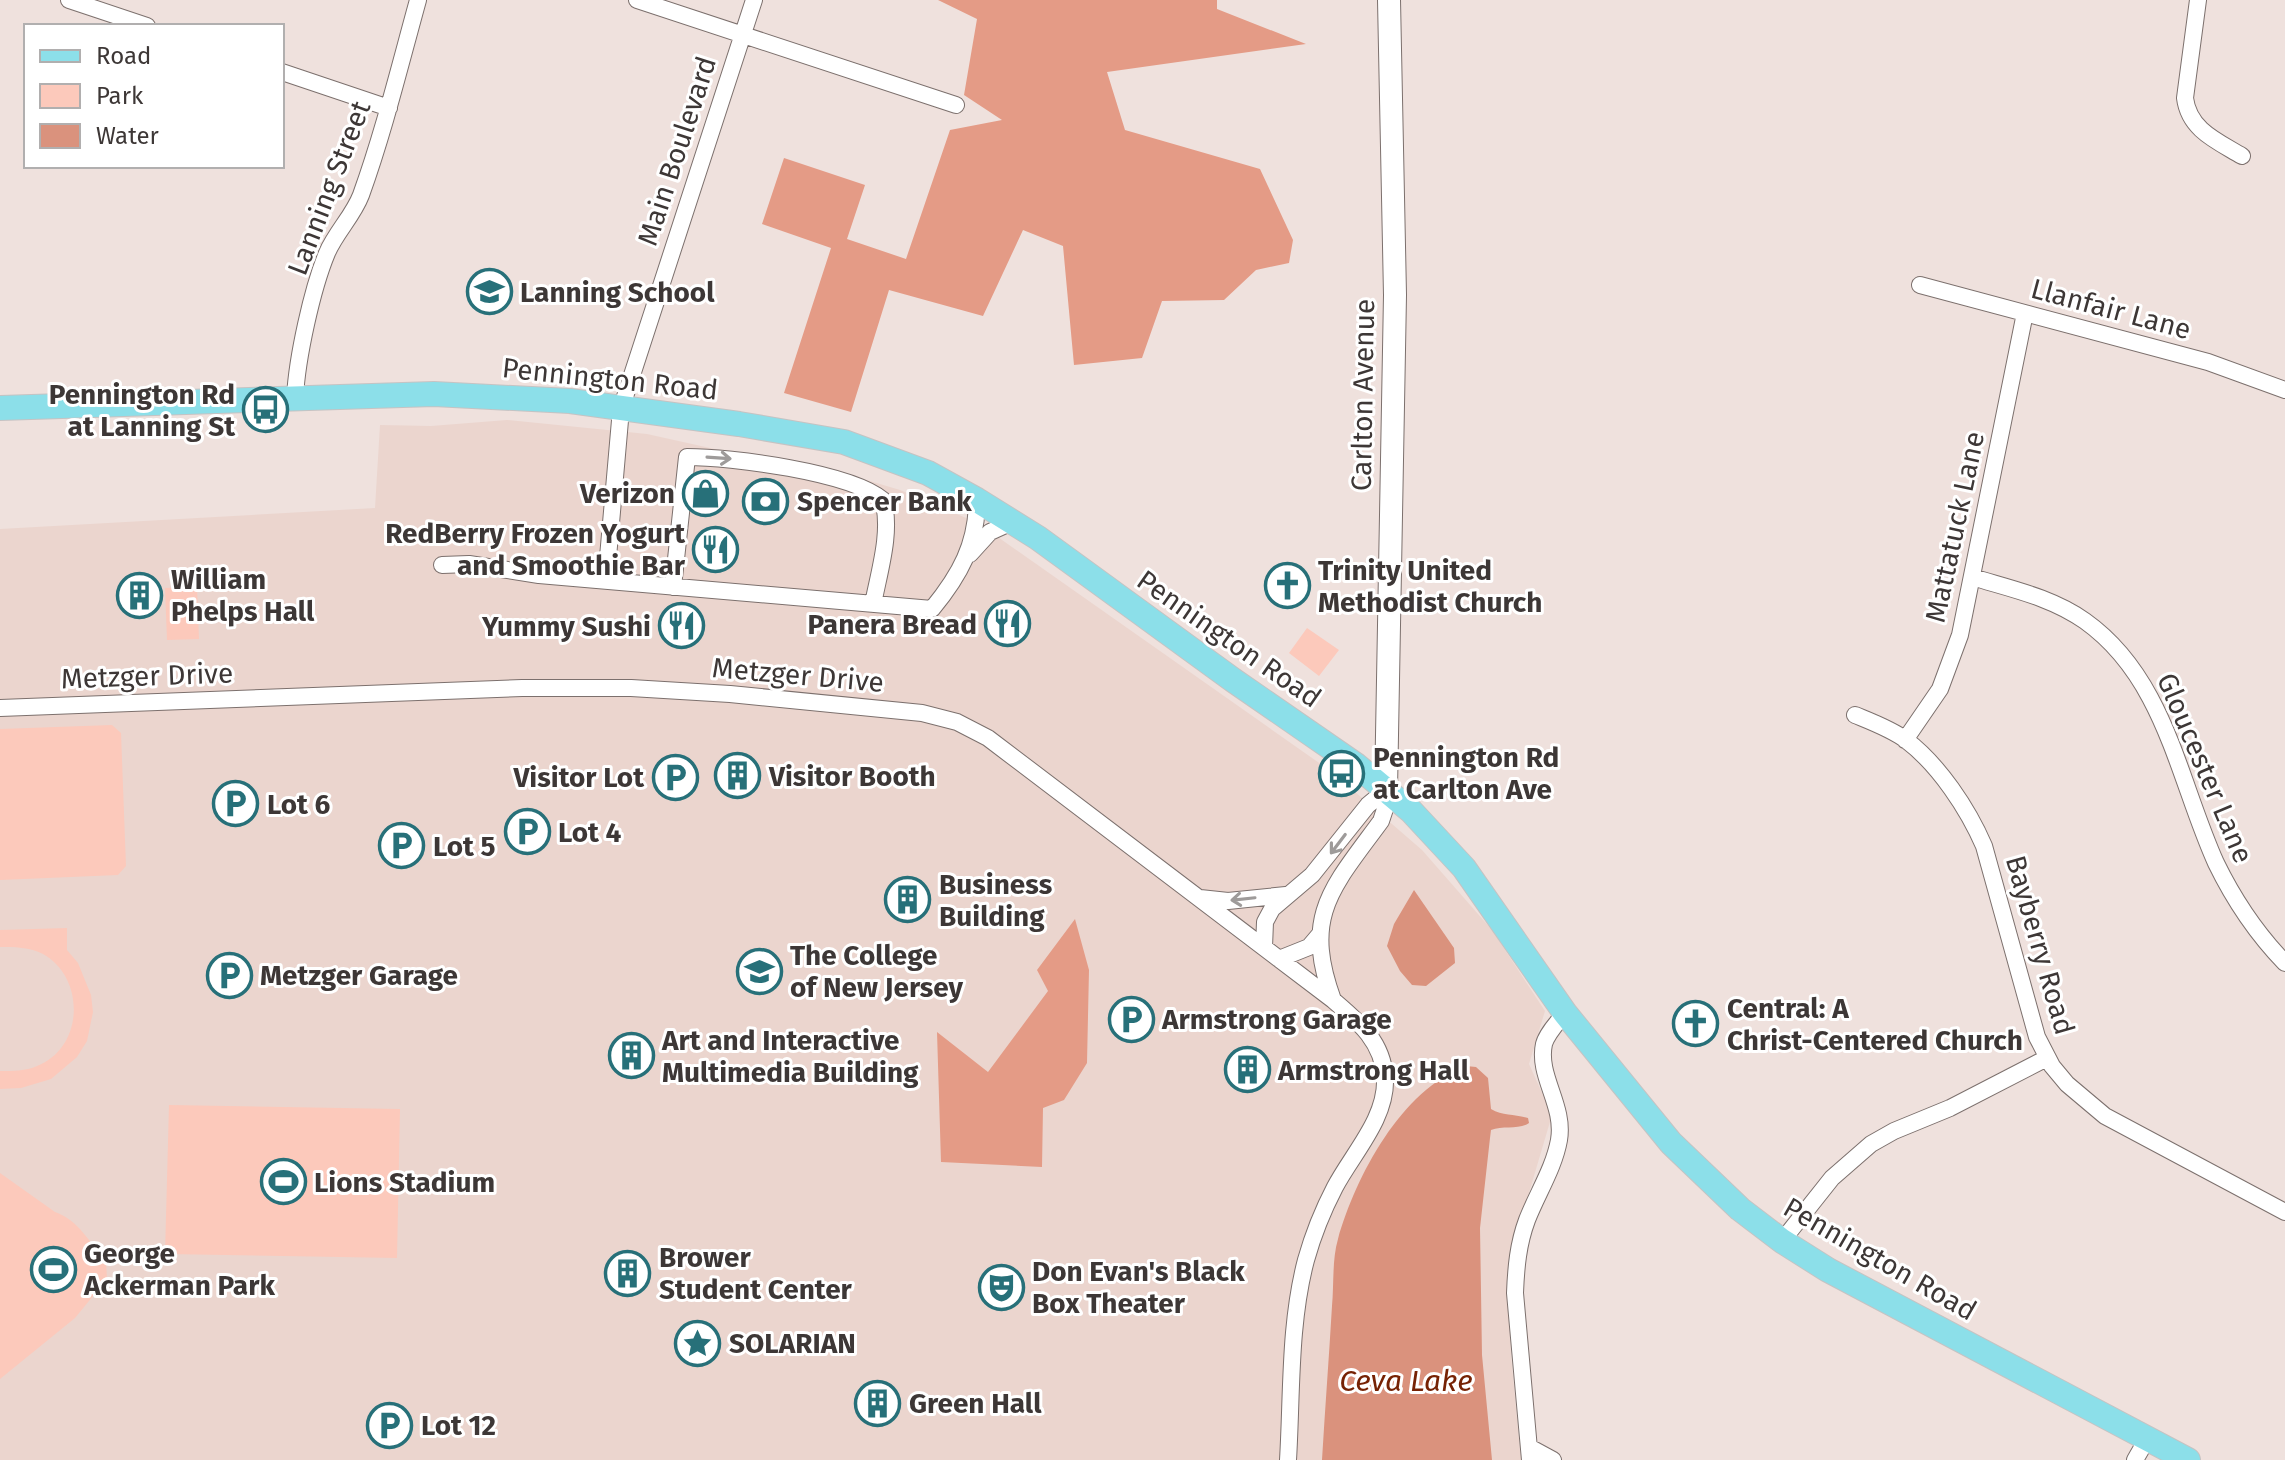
<svg xmlns="http://www.w3.org/2000/svg" width="2285" height="1460" font-family="'Fira Sans',sans-serif">
<style>
.built{fill:#ebd5ce}
.green{fill:#fcc9bb}
.forest{fill:#e49b86}
.water{fill:#da927d}
.lines{fill:none;stroke-linecap:round;stroke-linejoin:round}
.street-casing{stroke:#7c706d;stroke-width:18}
.secondary-casing{stroke:#7c706d;stroke-width:24}
.primary-casing{stroke:#c5c3c3;stroke-width:26}
.street{stroke:#fff;stroke-width:16}
.secondary{stroke:#fff;stroke-width:22}
.primary{stroke:#8cdfe9;stroke-width:24}
.oneway{stroke:#9e9b9a}
.labels{text-anchor:middle;dominant-baseline:central;stroke-width:6;stroke-linejoin:round;paint-order:stroke}
.street-label{font-size:28px;fill:#3d3736;stroke:#fff}
.poi-label{font-size:28px;font-weight:bold;fill:#3d3736;stroke:#fff;text-anchor:start}
.water-label{font-size:30px;font-style:italic;fill:#762204;stroke:#fff}
</style>
<rect width="100%" height="100%" fill="#efe1dd"/>
<path class="built" d="M 507,420 L 647,434 L 755,458 L 816,465 L 900,490 L 978,523 L 1332,772 L 1422,850 L 1492,930 L 1545,1011 L 1529,1064 L 1552,1115 L 1508,1264 L 1511,1356 L 1521,1460 L 0,1460 L 0,529 L 375,508 L 380,425 L 431,426 Z"/>
<path class="green" d="M 197,587 L 199,639 L 167,640 L 165,588 Z
M 1307,628 L 1339,650 L 1319,676 L 1289,653 Z
M 112,725 L 121,733 L 126,866 L 118,875 L 0,880 L 0,729 Z
M 67,928 L 67,950 L 78,963 L 91,995 L 93,1012 L 87,1041 L 77,1057 L 51,1079 L 21,1088 L 0,1089 L 0,1071 C 12,1071 26,1071 37,1066 C 84,1048 86,978 43,954 C 30,947 14,947 0,947 L 0,930 Z
M 169,1105 L 400,1109 L 397,1258 L 165,1254 Z
M 0,1173 L 55,1212 C 79,1220 89,1243 106,1260 L 107,1279 L 75,1318 L 0,1379 Z"/>
<path class="forest" d="M 938,0 L 1217,0 L 1217,9 L 1306,44 L 1107,72 L 1125,130 L 1260,169 L 1293,240 L 1289,263 L 1256,270 L 1224,300 L 1162,301 L 1142,358 L 1074,365 L 1063,246 L 1023,230 L 983,316 L 889,290 L 851,412 L 784,393 L 831,248 L 762,224 L 784,158 L 865,185 L 847,239 L 906,259 L 950,130 L 1002,120 L 964,95 L 977,19 Z
M 1075,919 L 1089,970 L 1087,1063 L 1064,1100 L 1043,1108 L 1042,1167 L 941,1162 L 937,1032 L 988,1072 L 1048,991 L 1037,970 Z"/>
<path class="water" d="M 1414,890 L 1454,948 L 1455,963 L 1426,986 L 1412,985 L 1400,971 L 1387,946 L 1394,924 Z
M 1466,1066 L 1476,1067 L 1488,1078 L 1491,1109 C 1503,1116 1515,1114 1528,1118 L 1529,1123 C 1519,1130 1503,1125 1491,1130 L 1490,1138 L 1480,1228 L 1482,1355 L 1492,1460 L 1322,1460 C 1325,1409 1329,1357 1332,1306 C 1334,1285 1332,1259 1338,1239 C 1356,1176 1401,1090 1466,1066 Z"/>
<g class="lines">
<defs>
<path id="street" d="M 69,0 L 147,26
M 637,0 L 956,105
M 2198,0 L 2185,98 C 2189,130 2217,141 2242,156
M 282,72 L 389,108
M 1920,285 L 2208,362 L 2285,390
M 295,397 C 297,358 312,289 327,253 C 336,232 353,216 361,195 C 384,131 400,65 418,0
M 970,554 L 990,532 L 1012,522
M 442,565 L 469,564 L 539,575 L 932,609 C 960,575 977,544 977,500
M 1972,577 C 2011,589 2051,597 2085,621 C 2165,678 2178,779 2216,863 C 2234,900 2257,934 2285,963
M 606,580 L 621,409 L 754,0
M 673,587 L 687,457 C 731,457 850,472 883,500 C 892,532 879,572 873,604
M 0,708 L 522,688 L 631,688 L 730,694 L 922,713 L 957,722 L 988,738 L 1333,1000 C 1359,1022 1383,1042 1385,1078 C 1387,1118 1353,1153 1335,1187 C 1323,1210 1313,1235 1306,1260 C 1289,1324 1292,1394 1288,1460
M 1855,715 C 1872,722 1891,729 1906,740 C 1939,765 1968,809 1984,846 L 2037,1037 L 2052,1066 L 2067,1084 L 2105,1116 L 2285,1212
M 1905,740 L 1940,689 L 1960,635 L 2025,313
M 1200,898 L 1228,901 L 1286,895
M 1264,947 L 1265,922 L 1272,909 L 1312,875 L 1368,805 L 1386,790
M 1279,959 L 1309,947 L 1320,934
M 1333,1000 C 1302,915 1332,888 1381,821 L 1385,809 L 1386,790
M 1782,1241 L 1832,1178 L 1871,1144 L 1894,1131 L 1950,1108 L 2047,1058
M 1529,1447 L 1553,1460
M 1530,1460 L 1515,1293 C 1516,1268 1518,1244 1527,1220 C 1537,1194 1554,1168 1559,1140 C 1565,1105 1537,1076 1544,1044 C 1547,1033 1558,1022 1565,1013
M 2135,1460 L 2147,1439"/>
<path id="secondary" d="M 1386,790 L 1395,295 L 1389,0"/>
<path id="primary" d="M 0,408 L 434,394 L 570,401 L 739,424 L 844,442 L 928,473 L 977,500 L 1038,538 L 1233,680 L 1356,765 L 1411,811 L 1464,868 L 1565,1013 L 1671,1143 L 1740,1209 L 1782,1241 L 1828,1270 L 2188,1460"/>
</defs>
<use href="#street" class="street-casing"/>
<use href="#secondary" class="secondary-casing"/>
<use href="#primary" class="primary-casing"/>
<use href="#street" class="street"/>
<use href="#secondary" class="secondary"/>
<use href="#primary" class="primary"/>
</g>
<defs><path id="oneway-shaft" d="M-6 0H5M1.5-3L5.5 0L1.5 3" fill="none" stroke-width="1.6" stroke-linecap="round" stroke-linejoin="round" transform="scale(2)"/></defs>
<g class="oneway">
<use href="#oneway-shaft" transform="translate(719 458) rotate(4)"/>
<use href="#oneway-shaft" transform="translate(1338 844) rotate(127)"/>
<use href="#oneway-shaft" transform="translate(1243 899) rotate(174)"/>
</g>
<defs>
<symbol id="school-ring" viewBox="-11 -11 22 22"><circle r="9.5" fill="#fff" stroke="#277079" stroke-width="1.5"/><path d="M0-5L7-2L0 1L-7-2ZM-4 1L0 2.5L4 1V4Q0 6-4 4Z" fill="#277079"/></symbol>
<symbol id="bus-ring" viewBox="-11 -11 22 22"><circle r="9.5" fill="#fff" stroke="#277079" stroke-width="1.5"/><path d="M-5-6H5V4H4V6H2V4H-2V6H-4V4H-5ZM-3.5-4V0h7V-4ZM-3.5 1.2v1.5H-2V1.2ZM2 1.2v1.5H3.5V1.2Z" fill="#277079"/></symbol>
<symbol id="shop-ring" viewBox="-11 -11 22 22"><circle r="9.5" fill="#fff" stroke="#277079" stroke-width="1.5"/><path d="M-5-2.5h2.3a2.7 3.5 0 0 1 5.4 0H5L5.5 6h-11ZM-1.5-2.5h3a1.5 2.3 0 0 0-3 0Z" fill="#277079"/></symbol>
<symbol id="bank-ring" viewBox="-11 -11 22 22"><circle r="9.5" fill="#fff" stroke="#277079" stroke-width="1.5"/><path d="M-6-4H6V4H-6ZM0-2.3a2.3 2.3 0 1 0 0 4.6a2.3 2.3 0 1 0 0-4.6Z" fill="#277079"/></symbol>
<symbol id="restaurant-ring" viewBox="-11 -11 22 22"><circle r="9.5" fill="#fff" stroke="#277079" stroke-width="1.5"/><path d="M-5-6h1v4h1v-4h1v4h1v-4h1v5L-1.5 .5V6h-2V.5L-5-1ZM5-6V6H3V1.5H1.5Q1.5-4 5-6Z" fill="#277079"/></symbol>
<symbol id="church-ring" viewBox="-11 -11 22 22"><circle r="9.5" fill="#fff" stroke="#277079" stroke-width="1.5"/><path d="M-1.2-6h2.4v3.5h3.3v2.4h-3.3V6h-2.4V-.1h-3.3v-2.4h3.3Z" fill="#277079"/></symbol>
<symbol id="building-ring" viewBox="-11 -11 22 22"><circle r="9.5" fill="#fff" stroke="#277079" stroke-width="1.5"/><path d="M-4-6H4V6H1V3H-1V6H-4ZM-2.5-4.3h1.7v1.8h-1.7ZM.8-4.3h1.7v1.8H.8ZM-2.5-1h1.7V.8h-1.7ZM.8-1h1.7V.8H.8Z" fill="#277079"/></symbol>
<symbol id="parking-ring" viewBox="-11 -11 22 22"><circle r="9.5" fill="#fff" stroke="#277079" stroke-width="1.5"/><path d="M-3.5-5.5H1a3.5 3.5 0 0 1 0 7H-1V5.5H-3.5ZM-1-3.4V-.6H.8a1.4 1.4 0 0 0 0-2.8Z" fill="#277079"/></symbol>
<symbol id="university-ring" viewBox="-11 -11 22 22"><circle r="9.5" fill="#fff" stroke="#277079" stroke-width="1.5"/><path d="M0-5L7-2L0 1L-7-2ZM-4 1L0 2.5L4 1V4Q0 6-4 4Z" fill="#277079"/></symbol>
<symbol id="stadium-ring" viewBox="-11 -11 22 22"><circle r="9.5" fill="#fff" stroke="#277079" stroke-width="1.5"/><path d="M0-5a6.5 5 0 1 0 0 10a6.5 5 0 1 0 0-10ZM-3.5-1.8h7v3.6h-7Z" fill="#277079"/></symbol>
<symbol id="theatre-ring" viewBox="-11 -11 22 22"><circle r="9.5" fill="#fff" stroke="#277079" stroke-width="1.5"/><path d="M-5-5.5Q0-4 5-5.5V0Q5 5 0 6Q-5 5-5 0ZM-3.3-2.5H-1v1.5H-3.3ZM1-2.5H3.3v1.5H1ZM-2.8 1Q0 5.5 2.8 1Z" fill="#277079"/></symbol>
<symbol id="sight-ring" viewBox="-11 -11 22 22"><circle r="9.5" fill="#fff" stroke="#277079" stroke-width="1.5"/><path d="M0-6L1.8-2.2L6-1.7L2.9 1.2L3.7 5.4L0 3.3L-3.7 5.4L-2.9 1.2L-6-1.7L-1.8-2.2Z" fill="#277079"/></symbol>
</defs>
<g fill-rule="evenodd">
<use href="#school-ring" x="464" y="266" width="51" height="51"/>
<use href="#bus-ring" x="240" y="384" width="51" height="51"/>
<use href="#shop-ring" x="680" y="468" width="51" height="51"/>
<use href="#bank-ring" x="740" y="476" width="51" height="51"/>
<use href="#restaurant-ring" x="690" y="524" width="51" height="51"/>
<use href="#church-ring" x="1262" y="560" width="51" height="51"/>
<use href="#building-ring" x="114" y="570" width="51" height="51"/>
<use href="#restaurant-ring" x="982" y="598" width="51" height="51"/>
<use href="#restaurant-ring" x="656" y="600" width="51" height="51"/>
<use href="#bus-ring" x="1316" y="748" width="51" height="51"/>
<use href="#building-ring" x="712" y="750" width="51" height="51"/>
<use href="#parking-ring" x="650" y="752" width="51" height="51"/>
<use href="#parking-ring" x="210" y="778" width="51" height="51"/>
<use href="#parking-ring" x="502" y="806" width="51" height="51"/>
<use href="#parking-ring" x="376" y="820" width="51" height="51"/>
<use href="#building-ring" x="882" y="874" width="51" height="51"/>
<use href="#university-ring" x="734" y="946" width="51" height="51"/>
<use href="#parking-ring" x="204" y="950" width="51" height="51"/>
<use href="#parking-ring" x="1106" y="994" width="51" height="51"/>
<use href="#church-ring" x="1670" y="998" width="51" height="51"/>
<use href="#building-ring" x="606" y="1030" width="51" height="51"/>
<use href="#building-ring" x="1222" y="1044" width="51" height="51"/>
<use href="#stadium-ring" x="258" y="1156" width="51" height="51"/>
<use href="#stadium-ring" x="28" y="1244" width="51" height="51"/>
<use href="#building-ring" x="602" y="1248" width="51" height="51"/>
<use href="#theatre-ring" x="976" y="1262" width="51" height="51"/>
<use href="#sight-ring" x="672" y="1318" width="51" height="51"/>
<use href="#building-ring" x="852" y="1378" width="51" height="51"/>
<use href="#parking-ring" x="364" y="1400" width="51" height="51"/>
</g>
<g class="labels">
<g class="street-label">
<text transform="translate(677 151) rotate(-72)">Main Boulevard</text>
<text transform="translate(329 188) rotate(-69)">Lanning Street</text>
<text transform="translate(2111 309) rotate(15)">Llanfair Lane</text>
<text transform="translate(610 379) rotate(6)">Pennington Road</text>
<text transform="translate(1363 395) rotate(-89)">Carlton Avenue</text>
<text transform="translate(1955 527) rotate(-78)">Mattatuck Lane</text>
<text transform="translate(1229 639) rotate(35)">Pennington Road</text>
<text transform="translate(798 675) rotate(5)">Metzger Drive</text>
<text transform="translate(147 676) rotate(-2)">Metzger Drive</text>
<text transform="translate(2205 768) rotate(67)">Gloucester Lane</text>
<text transform="translate(2040 945) rotate(74)">Bayberry Road</text>
<text transform="translate(1880 1259) rotate(30)">Pennington Road</text>
</g>
<g class="poi-label">
<text x="520" y="292">Lanning School</text>
<text x="235" y="394" text-anchor="end">Pennington Rd<tspan x="235" dy="32">at Lanning St</tspan></text>
<text x="675" y="493" text-anchor="end">Verizon</text>
<text x="797" y="501">Spencer Bank</text>
<text x="685" y="533" text-anchor="end">RedBerry Frozen Yogurt<tspan x="685" dy="32">and Smoothie Bar</tspan></text>
<text x="1318" y="570">Trinity United<tspan x="1318" dy="32">Methodist Church</tspan></text>
<text x="171" y="579">William<tspan x="171" dy="32">Phelps Hall</tspan></text>
<text x="977" y="624" text-anchor="end">Panera Bread</text>
<text x="651" y="626" text-anchor="end">Yummy Sushi</text>
<text x="1373" y="757">Pennington Rd<tspan x="1373" dy="32">at Carlton Ave</tspan></text>
<text x="769" y="776">Visitor Booth</text>
<text x="644" y="777" text-anchor="end">Visitor Lot</text>
<text x="267" y="804">Lot 6</text>
<text x="558" y="832">Lot 4</text>
<text x="433" y="846">Lot 5</text>
<text x="939" y="884">Business<tspan x="939" dy="32">Building</tspan></text>
<text x="790" y="955">The College<tspan x="790" dy="32">of New Jersey</tspan></text>
<text x="260" y="975">Metzger Garage</text>
<text x="1727" y="1008">Central: A<tspan x="1727" dy="32">Christ-Centered Church</tspan></text>
<text x="1162" y="1019">Armstrong Garage</text>
<text x="662" y="1040">Art and Interactive<tspan x="662" dy="32">Multimedia Building</tspan></text>
<text x="1278" y="1070">Armstrong Hall</text>
<text x="314" y="1182">Lions Stadium</text>
<text x="84" y="1253">George<tspan x="84" dy="32">Ackerman Park</tspan></text>
<text x="659" y="1257">Brower<tspan x="659" dy="32">Student Center</tspan></text>
<text x="1032" y="1271">Don Evan's Black<tspan x="1032" dy="32">Box Theater</tspan></text>
<text x="729" y="1343">SOLARIAN</text>
<text x="909" y="1403">Green Hall</text>
<text x="421" y="1425">Lot 12</text>
</g>
<g class="water-label">
<text x="1406" y="1381">Ceva Lake</text>
</g>
</g>
<rect x="24" y="24" width="260" height="144" fill="#ffffff" stroke="#b1afaf" stroke-width="2"/>
<rect x="40" y="50" width="40" height="12" fill="#8cdfe9" stroke="#b1afaf" stroke-width="2"/>
<text x="96" y="64" font-size="24" fill="#3d3736">Road</text>
<rect x="40" y="84" width="40" height="24" fill="#fcc9bb" stroke="#b1afaf" stroke-width="2"/>
<text x="96" y="104" font-size="24" fill="#3d3736">Park</text>
<rect x="40" y="124" width="40" height="24" fill="#da927d" stroke="#b1afaf" stroke-width="2"/>
<text x="96" y="144" font-size="24" fill="#3d3736">Water</text>
</svg>
